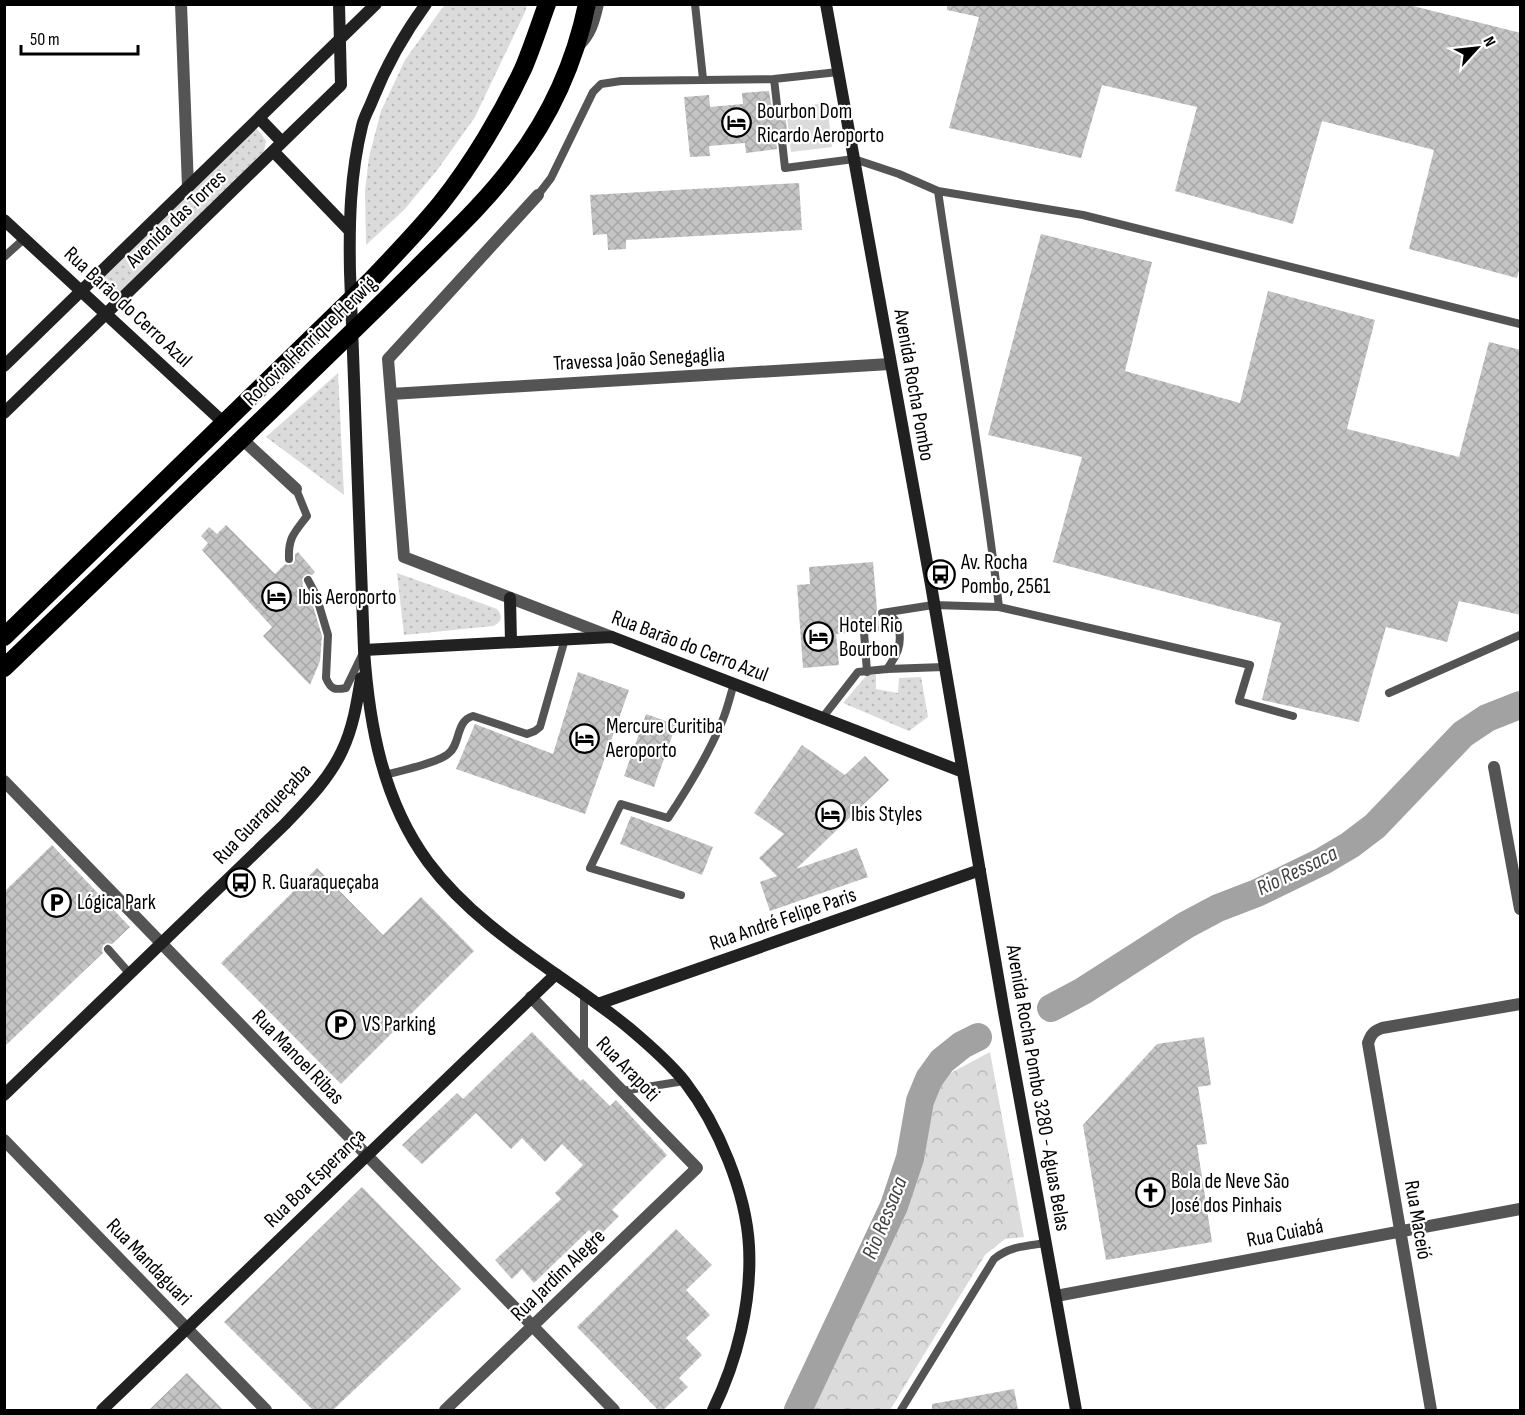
<svg xmlns="http://www.w3.org/2000/svg" width="1525" height="1415" font-family="'Sofia Sans Condensed',sans-serif">
<style>
.grass{fill:url(#grass-dots)}
.forest{fill:url(#forest-crowns)}
.garden{fill:#dbdbdb}
.lines{fill:none;stroke-linecap:round;stroke-linejoin:round}
.river{stroke:#a2a2a2;stroke-width:28}
.building{fill:url(#building-cross-hatch)}
.lane{stroke:#545454;stroke-width:8}
.street{stroke:#545454;stroke-width:12}
.secondary{stroke:#212121;stroke-width:12}
.highway{stroke:#000;stroke-width:18}
.labels{text-anchor:middle;dominant-baseline:central;stroke-width:4.5;stroke-linejoin:round;paint-order:stroke}
.poi-label{font-size:21px;fill:#000;stroke:#fff;text-anchor:start}
.street-label{font-size:21px;fill:#000;stroke:#fff}
.water-label{font-size:22px;font-style:italic;fill:#434343;stroke:#fff}
</style>
<defs>
<pattern id="grass-dots" width="8" height="8" patternUnits="userSpaceOnUse" patternTransform="scale(1.5)"><rect width="8" height="8" fill="#dbdbdb"/><path d="M2 2h.1M6 6h.1" fill="none" stroke="#bababa" stroke-width="1.8" stroke-linecap="round"/></pattern>
<pattern id="forest-crowns" width="20" height="18" patternUnits="userSpaceOnUse" patternTransform="scale(1.5)"><rect width="20" height="18" fill="#dbdbdb"/><path d="M2 6a3 3 0 1 1 6 0M12 15a3 3 0 1 1 6 0" fill="none" stroke="#bababa"/></pattern>
<pattern id="building-cross-hatch" width="8" height="8" patternUnits="userSpaceOnUse" patternTransform="scale(1.5)"><rect width="8" height="8" fill="#c4c4c4"/><path d="M0 0l8 8M0 8l8-8" fill="none" stroke="#a7a7a7"/></pattern>
</defs>
<rect width="100%" height="100%" fill="#fff"/>
<path class="grass" d="M 446,4 L 527,5 L 525,12 L 475,117 L 438,169 L 404,210 L 366,245 L 365,191 L 369,157 L 381,111 L 405,60 L 440,11 Z
M 256,128 L 262,135 L 266,141 L 264,151 L 114,298 L 98,282 Z
M 338,373 L 344,495 L 266,437 Z
M 397,573 L 497,609 C 503,616 502,622 493,626 L 404,635 Z
M 867,675 L 876,675 L 876,689 L 898,693 L 899,678 L 921,677 L 928,717 L 909,731 L 843,703 Z"/>
<path class="forest" d="M 990,1052 L 1024,1237 L 1005,1239 L 985,1255 L 890,1410 L 807,1410 L 900,1212 L 913,1173 L 925,1127 L 931,1092 L 947,1075 Z"/>
<path class="garden" d="M 827,103 L 832,147 L 791,152 L 786,108 Z"/>
<g class="lines">
<path class="river" d="M 1051,1008 L 1083,991 L 1186,925 L 1218,908 L 1257,893 L 1323,861 L 1350,845 L 1375,826 L 1463,734 L 1487,718 L 1520,705
M 798,1410 L 894,1206 L 910,1158 L 920,1101 L 929,1079 L 942,1061 L 962,1045 L 978,1037"/>
</g>
<path class="building" d="M 947,4 L 1405,4 L 1521,33 L 1521,262 L 1517,278 L 1409,249 L 1434,150 L 1322,121 L 1293,224 L 1175,191 L 1197,107 L 1102,85 L 1081,158 L 949,128 L 979,17 L 947,10 Z
M 769,91 L 772,109 L 778,111 L 781,110 L 784,105 L 788,139 L 784,135 L 778,136 L 776,141 L 777,149 L 746,153 L 745,143 L 709,146 L 710,156 L 690,157 L 684,97 L 709,95 L 710,107 L 743,104 L 742,93 Z
M 799,183 L 802,230 L 626,240 L 626,249 L 608,250 L 607,234 L 593,235 L 590,195 Z
M 1041,234 L 1152,262 L 1125,371 L 1240,403 L 1268,291 L 1375,320 L 1347,429 L 1459,457 L 1489,342 L 1521,350 L 1521,615 L 1459,601 L 1447,642 L 1386,627 L 1359,722 L 1262,700 L 1281,623 L 1053,562 L 1082,457 L 988,435 Z
M 226,525 L 275,574 L 285,564 L 288,565 L 293,564 L 295,560 L 295,554 L 298,552 L 315,572 L 312,575 L 309,574 L 305,575 L 302,579 L 303,584 L 302,585 L 313,606 L 322,636 L 320,661 L 310,685 L 263,636 L 272,627 L 202,550 L 208,543 L 201,536 L 209,527 L 217,534 Z
M 873,562 L 877,609 L 876,613 L 878,618 L 879,631 L 870,631 L 867,627 L 863,626 L 859,629 L 858,632 L 836,634 L 839,665 L 803,668 L 797,585 L 810,584 L 809,567 Z
M 578,672 L 629,690 L 585,814 L 456,769 L 475,724 L 553,754 Z
M 646,714 L 676,725 L 654,787 L 624,776 Z
M 802,745 L 845,775 L 865,756 L 889,780 L 796,869 L 857,848 L 868,877 L 770,911 L 760,882 L 777,876 L 759,858 L 784,834 L 754,813 Z
M 631,816 L 713,847 L 702,875 L 620,844 Z
M 52,845 L 130,927 L 112,944 L 107,943 L 103,945 L 102,950 L 103,953 L 4,1047 L 4,892 Z
M 317,868 L 383,935 L 421,897 L 474,951 L 341,1084 L 221,963 Z
M 532,1032 L 580,1081 L 583,1079 L 610,1106 L 616,1100 L 667,1155 L 612,1210 L 619,1216 L 597,1238 L 589,1230 L 534,1283 L 522,1269 L 512,1279 L 495,1260 L 561,1199 L 555,1193 L 583,1165 L 562,1144 L 545,1162 L 522,1138 L 511,1149 L 476,1113 L 422,1164 L 402,1145 L 457,1093 L 463,1099 Z
M 1204,1037 L 1211,1085 L 1198,1087 L 1207,1144 L 1197,1145 L 1212,1242 L 1106,1260 L 1083,1125 L 1157,1044 Z
M 362,1187 L 461,1289 L 333,1410 L 313,1410 L 224,1322 Z
M 676,1229 L 712,1265 L 686,1290 L 710,1315 L 686,1338 L 702,1355 L 679,1378 L 688,1387 L 663,1410 L 658,1410 L 577,1327 Z
M 187,1373 L 223,1410 L 149,1410 Z
M 1014,1389 L 1018,1410 L 932,1410 L 932,1404 Z"/>
<g class="lines">
<path class="lane" d="M 695,4 L 703,79
M 578,49 C 592,37 596,22 600,4
M 777,105 L 774,79 L 838,72
M 782,141 L 785,168 L 854,159 L 899,174 L 938,191 L 1083,215 L 1520,324
M 538,195 L 551,178 L 593,92 L 601,84 L 621,81 L 774,79
M 4,257 L 25,238
M 289,559 C 288,537 295,532 307,516 L 296,489
M 308,580 L 316,595 L 328,635 L 326,678 C 331,690 335,690 346,688 L 363,653
M 999,607 L 1250,665 L 1239,701 L 1293,716
M 882,613 L 933,605 L 999,607 C 983,468 958,330 938,191
M 883,613 C 892,615 897,620 899,629 C 902,646 897,655 887,669
M 864,632 L 867,672
M 1389,693 L 1520,635
M 823,717 L 858,672 L 887,669 L 944,667
M 385,775 C 400,771 437,763 448,754 C 461,745 455,721 473,716 L 527,734 L 535,731 L 540,727 L 565,639
M 681,895 L 590,868 L 621,804 L 668,818 C 688,788 707,757 721,724 C 727,711 730,697 734,683
M 108,949 L 130,974
M 584,1052 L 584,994
M 622,1091 L 684,1081
M 901,1410 L 994,1259 C 1010,1246 1027,1246 1046,1243"/>
<path class="street" d="M 181,4 L 188,187
M 538,195 L 388,359 L 404,557 L 612,637
M 391,394 L 890,364
M 242,439 L 296,489
M 1494,767 L 1520,909
M 4,781 L 614,1410
M 4,1140 L 266,1410
M 1056,1296 L 1520,1209
M 445,1410 L 697,1168 L 531,997
M 1431,1410 L 1368,1043 C 1371,1034 1374,1031 1382,1028 L 1520,1004"/>
<path class="secondary" d="M 426,4 C 404,34 386,66 372,101 C 369,109 364,117 362,126 C 350,175 349,223 350,272 L 364,650 C 369,725 383,801 428,862 C 481,933 562,973 629,1028 C 648,1044 669,1062 685,1082 C 718,1125 746,1192 749,1246 C 752,1302 737,1361 713,1410
M 826,4 L 931,585 L 1004,1012 L 1076,1410
M 259,118 L 282,142
M 273,151 L 349,230
M 4,220 L 224,423
M 4,366 L 376,4
M 4,413 L 341,85 L 339,4
M 510,598 L 511,642
M 364,650 L 612,637 L 963,772
M 598,1004 L 980,870
M 4,1095 L 285,824 C 306,802 329,779 342,751 C 353,728 357,703 361,678
M 102,1410 L 556,974"/>
<path class="highway" d="M 4,637 L 370,281 C 394,256 419,230 441,203 C 472,164 502,114 523,69 C 532,48 539,26 547,4
M 4,668 C 97,579 189,490 282,400 C 326,357 371,314 415,270 C 449,236 485,203 514,164 C 550,117 575,62 587,4"/>
</g>
<defs>
<symbol id="hotel-ring" viewBox="-11 -11 22 22"><circle r="9.5" fill="#fff" stroke="#000" stroke-width="1.5"/><path d="M-6-4.5h1.5V1H6V5H4.5V3h-9V5H-6ZM-4 0a1.8 1.8 0 1 1 3.6 0ZM.5 0V-2.5h3Q6-2.5 6 0Z" fill="#000"/></symbol>
<symbol id="bus-ring" viewBox="-11 -11 22 22"><circle r="9.5" fill="#fff" stroke="#000" stroke-width="1.5"/><path d="M-5-6H5V4H4V6H2V4H-2V6H-4V4H-5ZM-3.5-4V0h7V-4ZM-3.5 1.2v1.5H-2V1.2ZM2 1.2v1.5H3.5V1.2Z" fill="#000"/></symbol>
<symbol id="parking-ring" viewBox="-11 -11 22 22"><circle r="9.5" fill="#fff" stroke="#000" stroke-width="1.5"/><path d="M-3.5-5.5H1a3.5 3.5 0 0 1 0 7H-1V5.5H-3.5ZM-1-3.4V-.6H.8a1.4 1.4 0 0 0 0-2.8Z" fill="#000"/></symbol>
<symbol id="church-ring" viewBox="-11 -11 22 22"><circle r="9.5" fill="#fff" stroke="#000" stroke-width="1.5"/><path d="M-1.2-6h2.4v3.5h3.3v2.4h-3.3V6h-2.4V-.1h-3.3v-2.4h3.3Z" fill="#000"/></symbol>
</defs>
<g fill-rule="evenodd">
<use href="#hotel-ring" x="720" y="106" width="33" height="33"/>
<use href="#bus-ring" x="924" y="558" width="33" height="33"/>
<use href="#hotel-ring" x="260" y="580" width="33" height="33"/>
<use href="#hotel-ring" x="802" y="620" width="33" height="33"/>
<use href="#hotel-ring" x="568" y="722" width="33" height="33"/>
<use href="#hotel-ring" x="814" y="798" width="33" height="33"/>
<use href="#bus-ring" x="224" y="866" width="33" height="33"/>
<use href="#parking-ring" x="40" y="886" width="33" height="33"/>
<use href="#parking-ring" x="324" y="1008" width="33" height="33"/>
<use href="#church-ring" x="1134" y="1176" width="33" height="33"/>
</g>
<g class="labels">
<g class="poi-label">
<text x="757" y="111">Bourbon Dom<tspan x="757" dy="24">Ricardo Aeroporto</tspan></text>
<text x="961" y="562">Av. Rocha<tspan x="961" dy="24">Pombo, 2561</tspan></text>
<text x="298" y="597">Ibis Aeroporto</text>
<text x="839" y="625">Hotel Rio<tspan x="839" dy="24">Bourbon</tspan></text>
<text x="606" y="726">Mercure Curitiba<tspan x="606" dy="24">Aeroporto</tspan></text>
<text x="851" y="814">Ibis Styles</text>
<text x="262" y="882">R. Guaraqueçaba</text>
<text x="77" y="902">Lógica Park</text>
<text x="362" y="1024">VS Parking</text>
<text x="1171" y="1181">Bola de Neve São<tspan x="1171" dy="24">José dos Pinhais</tspan></text>
</g>
<g class="street-label">
<text transform="translate(176 219) rotate(-44)">Avenida das Torres</text>
<text transform="translate(128 307) rotate(43)">Rua Barão do Cerro Azul</text>
<text transform="translate(310 341) rotate(-44)">Rodovia Henrique Herwig</text>
<text transform="translate(639 359) rotate(-3)">Travessa João Senegaglia</text>
<text transform="translate(914 385) rotate(80)">Avenida Rocha Pombo</text>
<text transform="translate(690 646) rotate(21)">Rua Barão do Cerro Azul</text>
<text transform="translate(262 814) rotate(-46)">Rua Guaraqueçaba</text>
<text transform="translate(783 919) rotate(-19)">Rua André Felipe Paris</text>
<text transform="translate(298 1057) rotate(46)">Rua Manoel Ribas</text>
<text transform="translate(628 1069) rotate(46)">Rua Arapoti</text>
<text transform="translate(1038 1088) rotate(80)">Avenida Rocha Pombo 3280 - Aguas Belas</text>
<text transform="translate(315 1178) rotate(-44)">Rua Boa Esperança</text>
<text transform="translate(1418 1220) rotate(80)">Rua Maceió</text>
<text transform="translate(1285 1233) rotate(-11)">Rua Cuiabá</text>
<text transform="translate(149 1262) rotate(46)">Rua Mandaguari</text>
<text transform="translate(558 1275) rotate(-44)">Rua Jardim Alegre</text>
</g>
<g class="water-label">
<text transform="translate(1297 871) rotate(-26)">Rio Ressaca</text>
<text transform="translate(885 1218) rotate(-68)">Rio Ressaca</text>
</g>
</g>
<rect width="1525" height="1415" fill="none" stroke="#000000" stroke-width="12"/>
<g transform="translate(1477 48) rotate(63)" stroke="#ffffff" stroke-width="4.5" paint-order="stroke">
<path d="M0-4.5L10 22L0 15L-10 22Z" fill="#000000"/>
<text y="-9" font-size="16" font-weight="bold" text-anchor="middle" fill="#000000">N</text>
</g>
<path d="M21 45v9h117v-9" fill="none" stroke="#000000" stroke-width="3"/>
<text x="30" y="45" font-size="18" fill="#000000" stroke="#ffffff" stroke-width="4.5" paint-order="stroke">50 m</text>
</svg>
